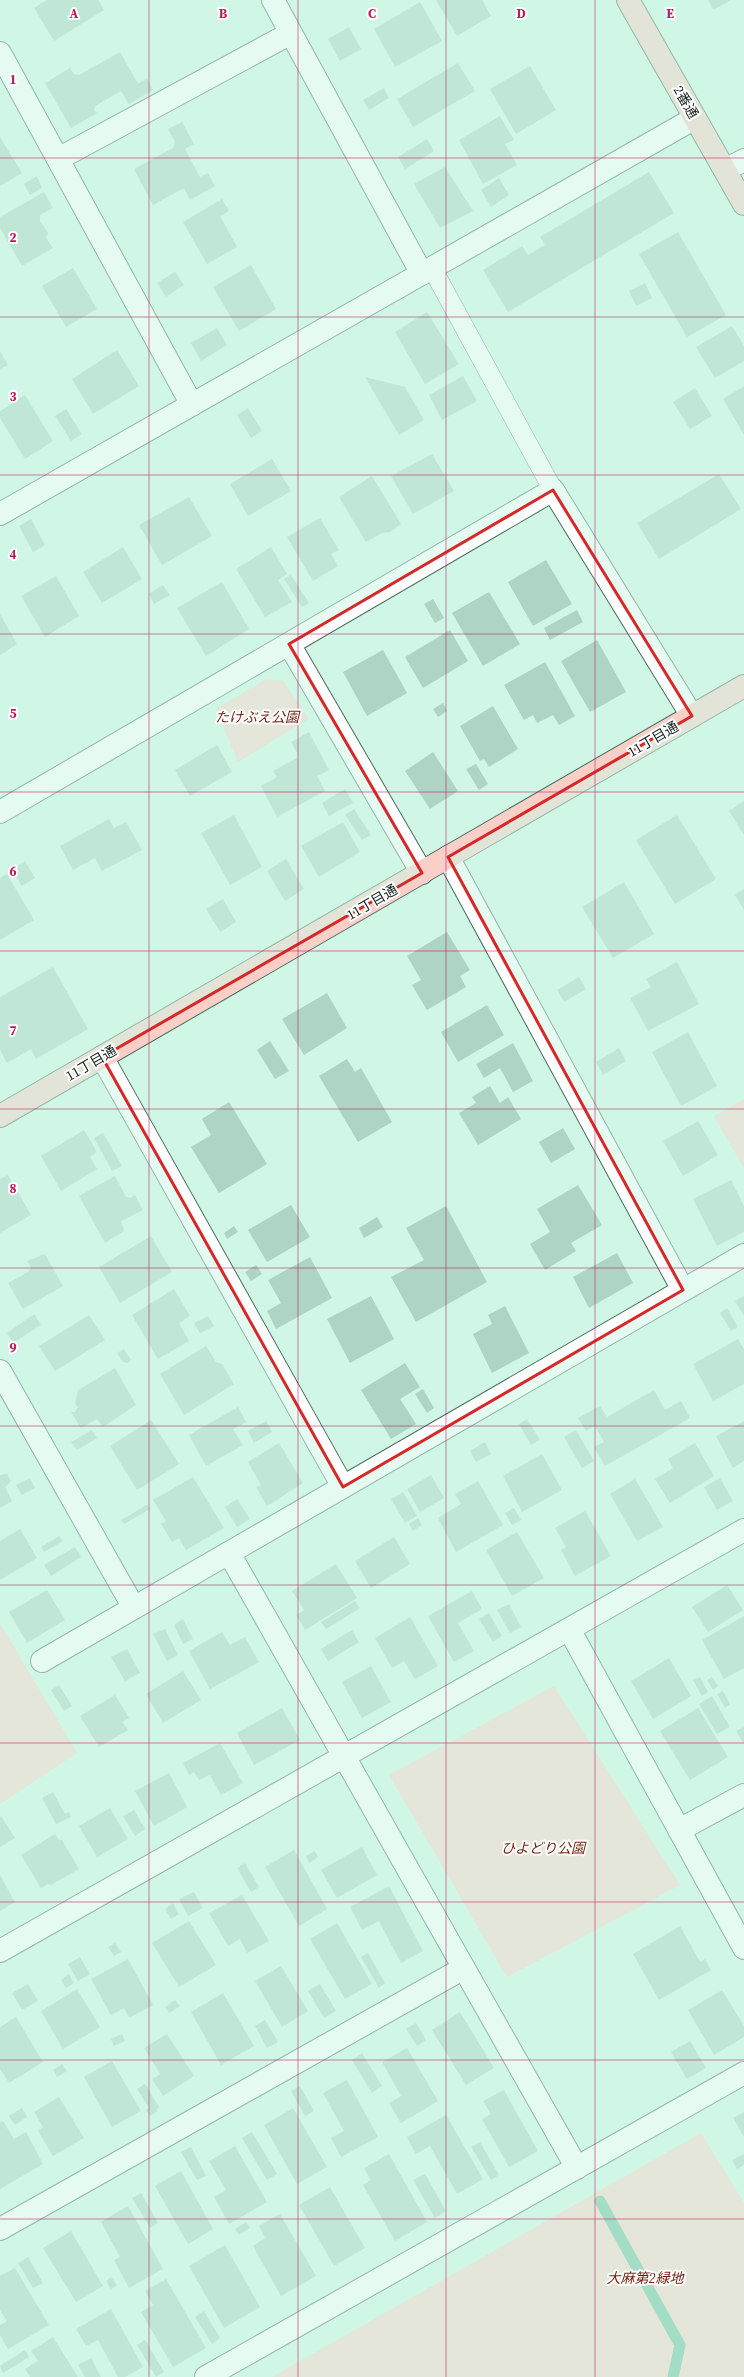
<svg xmlns="http://www.w3.org/2000/svg" width="744" height="2377" font-family="'Source Serif 4','Noto Sans JP',serif">
<style>
.green{fill:#fad3ca}
.lines{fill:none;stroke-linecap:round;stroke-linejoin:round}
.stream{stroke:#6ebea0;stroke-width:11}
.building{fill:#aed4c4}
.lane-casing{stroke:#496c5e;stroke-width:20}
.street-casing{stroke:#496c5e;stroke-width:24}
.secondary-casing{stroke:#496c5e;stroke-width:24}
.lane{stroke:#fff;stroke-width:19}
.street{stroke:#fff;stroke-width:22}
.secondary{stroke:#f9cfc7;stroke-width:22}
.marked{fill:none;stroke:#d62828;stroke-width:3;stroke-linejoin:round}
.grid{fill:none;stroke:#c2185b;stroke-width:1;stroke-opacity:0.55}
.labels{text-anchor:middle;dominant-baseline:central;stroke-width:4;stroke-linejoin:round;paint-order:stroke}
.street-label{font-size:14px;fill:#172620;stroke:#fff}
.park-label{font-size:14px;font-style:italic;fill:#721e0d;stroke:#fff}
.grid-label{font-size:13px;text-anchor:middle;font-weight:bold;fill:#c2185b;stroke:#fff;stroke-width:4;stroke-linejoin:round;paint-order:stroke}
</style>
<rect width="100%" height="100%" fill="#d0f6e6"/>
<path class="green" d="M 266,679 L 283,681 L 309,719 L 238,762 L 216,709 Z
M 744,1099 L 744,1168 L 714,1116 Z
M 0,1623 L 77,1753 L 0,1804 Z
M 554,1686 L 680,1885 L 507,1977 L 389,1775 Z
M 701,2133 L 744,2203 L 744,2377 L 272,2377 Z"/>
<g class="lines">
<path class="stream" d="M 600,2201 L 680,2345 L 673,2377"/>
</g>
<path class="building" d="M 47,0 L 98,0 L 104,10 L 54,41 L 34,8 Z
M 436,0 L 482,0 L 491,16 L 457,36 Z
M 708,0 L 731,0 L 713,10 Z
M 420,2 L 442,41 L 395,67 L 374,29 Z
M 349,27 L 361,49 L 340,61 L 328,39 Z
M 120,52 L 137,82 L 139,83 L 147,79 L 153,90 L 129,104 L 121,91 L 95,106 L 94,110 L 97,113 L 71,128 L 45,83 L 70,68 L 74,74 L 79,75 Z
M 458,63 L 475,91 L 413,127 L 397,99 Z
M 530,66 L 556,110 L 516,134 L 490,89 Z
M 384,88 L 389,98 L 369,110 L 363,100 Z
M 500,116 L 514,140 L 505,144 L 517,165 L 483,184 L 459,140 Z
M 182,122 L 194,144 L 185,149 L 200,177 L 208,173 L 215,186 L 190,200 L 184,188 L 153,205 L 134,169 L 173,148 L 175,142 L 168,129 Z
M 0,137 L 22,173 L 0,186 Z
M 427,139 L 434,151 L 405,169 L 398,157 Z
M 445,167 L 473,211 L 440,228 L 414,184 Z
M 649,172 L 674,213 L 508,312 L 483,270 L 522,246 L 528,255 L 545,245 L 540,237 Z
M 37,176 L 42,188 L 30,195 L 24,184 Z
M 499,178 L 509,195 L 491,207 L 481,190 Z
M 44,192 L 53,208 L 40,215 L 40,221 L 48,233 L 46,238 L 53,248 L 22,266 L 0,228 L 0,217 Z
M 222,199 L 229,211 L 220,216 L 237,247 L 207,264 L 183,222 Z
M 678,232 L 726,315 L 687,337 L 639,254 Z
M 251,265 L 276,309 L 239,331 L 213,287 Z
M 73,268 L 97,309 L 66,327 L 42,286 Z
M 175,272 L 184,285 L 166,297 L 157,283 Z
M 645,283 L 652,298 L 636,306 L 629,291 Z
M 427,312 L 459,364 L 425,384 L 395,332 Z
M 732,326 L 744,346 L 744,361 L 715,378 L 696,347 Z
M 217,328 L 227,345 L 201,361 L 191,343 Z
M 117,350 L 139,386 L 93,414 L 72,379 Z
M 0,351 L 8,365 L 0,369 Z
M 463,376 L 477,401 L 442,420 L 429,395 Z
M 365,377 L 405,387 L 424,420 L 399,435 Z
M 744,386 L 744,435 L 723,399 Z
M 695,388 L 712,416 L 690,429 L 673,402 Z
M 25,395 L 53,441 L 25,459 L 0,418 L 0,411 Z
M 248,408 L 262,431 L 251,438 L 237,415 Z
M 66,409 L 82,434 L 71,441 L 55,416 Z
M 432,454 L 454,491 L 413,514 L 391,476 Z
M 272,459 L 291,491 L 248,516 L 230,484 Z
M 719,474 L 741,509 L 659,559 L 637,523 Z
M 372,476 L 401,524 L 390,532 L 382,533 L 366,542 L 339,497 Z
M 189,497 L 212,536 L 162,565 L 139,525 Z
M 320,518 L 339,550 L 331,554 L 338,566 L 313,581 L 287,537 Z
M 31,519 L 45,545 L 33,552 L 19,526 Z
M 123,547 L 142,579 L 102,603 L 83,572 Z
M 271,547 L 287,574 L 278,580 L 292,602 L 265,617 L 236,569 Z
M 546,560 L 572,604 L 533,626 L 508,582 Z
M 291,575 L 309,603 L 302,607 L 284,579 Z
M 56,576 L 79,616 L 45,637 L 21,596 Z
M 222,582 L 249,629 L 206,656 L 177,608 Z
M 163,585 L 170,595 L 154,604 L 149,594 Z
M 489,592 L 520,644 L 483,666 L 452,613 Z
M 433,599 L 444,618 L 435,623 L 424,604 Z
M 577,610 L 583,622 L 550,640 L 544,628 Z
M 0,614 L 17,644 L 0,655 Z
M 450,630 L 468,661 L 423,688 L 405,657 Z
M 597,640 L 626,692 L 590,712 L 561,661 Z
M 383,650 L 407,693 L 367,716 L 343,672 Z
M 545,662 L 575,716 L 559,725 L 553,715 L 537,723 L 533,715 L 524,720 L 504,685 Z
M 443,703 L 447,711 L 438,717 L 433,709 Z
M 493,706 L 518,749 L 489,767 L 484,759 L 480,761 L 460,726 Z
M 309,732 L 329,770 L 317,776 L 325,791 L 277,817 L 261,786 L 277,777 L 273,771 L 299,757 L 291,742 Z
M 217,745 L 232,772 L 190,796 L 175,770 Z
M 433,752 L 458,791 L 430,809 L 405,771 Z
M 476,764 L 488,784 L 479,790 L 466,769 Z
M 345,789 L 353,803 L 329,816 L 322,803 Z
M 744,801 L 744,835 L 729,811 Z
M 354,809 L 371,835 L 362,840 L 345,815 Z
M 234,815 L 262,867 L 230,885 L 201,833 Z
M 677,815 L 716,879 L 675,904 L 636,840 Z
M 109,819 L 114,828 L 126,822 L 142,850 L 102,871 L 95,858 L 73,870 L 60,846 Z
M 343,822 L 360,852 L 319,877 L 301,846 Z
M 286,859 L 304,889 L 285,901 L 267,871 Z
M 25,861 L 35,878 L 22,886 L 11,870 Z
M 7,874 L 34,920 L 0,940 L 0,878 Z
M 624,882 L 654,934 L 613,958 L 582,907 Z
M 744,889 L 744,910 L 735,895 Z
M 223,899 L 236,922 L 220,932 L 206,909 Z
M 447,932 L 470,970 L 460,976 L 466,987 L 427,1010 L 412,985 L 421,980 L 407,956 Z
M 677,962 L 699,1004 L 648,1031 L 630,998 L 651,987 L 646,979 Z
M 53,967 L 88,1029 L 36,1059 L 31,1049 L 7,1063 L 0,1050 L 0,997 Z
M 579,977 L 586,989 L 564,1002 L 557,990 Z
M 327,993 L 347,1028 L 304,1055 L 282,1019 Z
M 487,1005 L 504,1035 L 458,1062 L 441,1032 Z
M 688,1032 L 717,1086 L 681,1106 L 652,1052 Z
M 270,1041 L 289,1071 L 275,1079 L 257,1050 Z
M 513,1043 L 533,1081 L 513,1092 L 500,1068 L 484,1078 L 476,1064 Z
M 619,1048 L 626,1061 L 603,1075 L 596,1062 Z
M 347,1059 L 355,1072 L 361,1068 L 392,1122 L 358,1142 L 319,1076 Z
M 490,1086 L 500,1103 L 508,1097 L 521,1119 L 478,1145 L 459,1113 L 476,1103 L 472,1097 Z
M 229,1102 L 267,1164 L 219,1193 L 191,1147 L 211,1135 L 202,1119 Z
M 698,1121 L 718,1155 L 683,1176 L 663,1141 Z
M 563,1128 L 575,1149 L 551,1163 L 539,1142 Z
M 84,1130 L 97,1152 L 90,1157 L 97,1169 L 61,1191 L 41,1156 Z
M 103,1133 L 122,1166 L 112,1171 L 94,1138 Z
M 8,1175 L 31,1215 L 0,1233 L 0,1179 Z
M 115,1176 L 126,1197 L 130,1198 L 135,1195 L 143,1210 L 121,1221 L 124,1231 L 105,1243 L 79,1196 Z
M 731,1180 L 744,1206 L 744,1232 L 717,1246 L 693,1199 Z
M 578,1185 L 602,1225 L 571,1243 L 576,1251 L 545,1270 L 530,1244 L 550,1232 L 537,1209 Z
M 291,1205 L 310,1237 L 267,1262 L 248,1230 Z
M 446,1206 L 487,1282 L 416,1322 L 391,1277 L 424,1260 L 406,1228 Z
M 377,1217 L 383,1227 L 364,1238 L 359,1228 Z
M 234,1226 L 238,1232 L 227,1239 L 224,1233 Z
M 151,1236 L 172,1272 L 120,1303 L 99,1267 Z
M 617,1253 L 633,1283 L 589,1308 L 573,1277 Z
M 45,1254 L 63,1286 L 23,1309 L 8,1283 L 28,1272 L 31,1268 L 27,1261 Z
M 310,1257 L 332,1298 L 276,1329 L 267,1311 L 281,1303 L 268,1280 Z
M 256,1265 L 262,1274 L 251,1281 L 245,1272 Z
M 174,1289 L 190,1316 L 179,1323 L 189,1341 L 158,1359 L 132,1315 Z
M 371,1296 L 394,1339 L 350,1363 L 327,1319 Z
M 744,1296 L 744,1316 L 735,1301 Z
M 505,1306 L 529,1353 L 492,1373 L 473,1334 L 492,1324 L 488,1315 Z
M 727,1308 L 738,1327 L 731,1331 L 720,1313 Z
M 34,1314 L 41,1325 L 13,1343 L 7,1333 Z
M 89,1315 L 105,1340 L 55,1371 L 39,1346 Z
M 208,1316 L 214,1326 L 200,1333 L 194,1323 Z
M 738,1339 L 744,1349 L 744,1384 L 713,1401 L 693,1364 Z
M 206,1346 L 216,1362 L 222,1364 L 234,1384 L 184,1415 L 160,1374 Z
M 124,1349 L 131,1360 L 128,1363 L 123,1362 L 117,1353 Z
M 405,1363 L 420,1387 L 400,1399 L 416,1424 L 391,1439 L 361,1390 Z
M 115,1368 L 136,1405 L 103,1427 L 97,1419 L 81,1428 L 71,1412 L 75,1412 L 78,1407 L 75,1404 L 78,1390 Z
M 423,1389 L 434,1408 L 427,1413 L 415,1394 Z
M 654,1390 L 665,1410 L 681,1401 L 690,1418 L 605,1466 L 594,1447 L 604,1442 L 595,1426 L 586,1431 L 578,1418 L 600,1406 L 607,1417 Z
M 238,1407 L 246,1422 L 233,1429 L 243,1445 L 206,1466 L 189,1435 Z
M 527,1419 L 540,1440 L 531,1445 L 519,1424 Z
M 151,1420 L 179,1464 L 137,1490 L 110,1446 Z
M 266,1421 L 272,1432 L 254,1443 L 248,1431 Z
M 744,1421 L 744,1461 L 733,1468 L 716,1436 Z
M 92,1430 L 97,1438 L 77,1450 L 71,1442 Z
M 576,1430 L 594,1461 L 582,1468 L 564,1437 Z
M 485,1442 L 491,1454 L 476,1462 L 470,1451 Z
M 279,1443 L 303,1483 L 267,1506 L 256,1487 L 261,1485 L 248,1462 Z
M 695,1443 L 714,1476 L 670,1503 L 655,1479 L 673,1468 L 668,1459 Z
M 542,1454 L 562,1490 L 522,1512 L 503,1476 Z
M 7,1474 L 11,1481 L 5,1487 L 12,1501 L 0,1508 L 0,1475 Z
M 431,1475 L 444,1498 L 420,1512 L 407,1489 Z
M 193,1477 L 224,1528 L 186,1550 L 179,1538 L 172,1542 L 161,1524 L 166,1521 L 153,1500 Z
M 30,1478 L 35,1488 L 22,1495 L 16,1485 Z
M 720,1478 L 733,1501 L 717,1510 L 704,1487 Z
M 635,1479 L 663,1527 L 637,1541 L 610,1494 Z
M 478,1481 L 503,1525 L 456,1552 L 438,1518 L 461,1504 L 455,1494 Z
M 403,1492 L 417,1516 L 405,1523 L 391,1499 Z
M 237,1499 L 250,1519 L 237,1527 L 225,1507 Z
M 147,1505 L 150,1509 L 124,1524 L 121,1520 Z
M 514,1508 L 521,1520 L 512,1525 L 505,1513 Z
M 585,1511 L 611,1556 L 575,1576 L 561,1550 L 566,1547 L 555,1528 Z
M 418,1518 L 422,1525 L 413,1531 L 409,1524 Z
M 20,1529 L 37,1558 L 0,1580 L 0,1541 Z
M 517,1532 L 544,1578 L 512,1596 L 486,1550 Z
M 59,1536 L 63,1541 L 44,1552 L 41,1547 Z
M 394,1537 L 410,1564 L 371,1588 L 355,1561 Z
M 75,1547 L 81,1557 L 51,1576 L 44,1565 Z
M 336,1564 L 357,1598 L 305,1630 L 296,1615 L 304,1610 L 292,1591 Z
M 727,1585 L 743,1610 L 708,1632 L 692,1607 Z
M 47,1590 L 65,1620 L 27,1643 L 9,1612 Z
M 472,1591 L 482,1609 L 458,1623 L 474,1651 L 454,1662 L 428,1616 Z
M 355,1601 L 360,1608 L 326,1629 L 321,1622 Z
M 509,1604 L 521,1627 L 510,1633 L 497,1610 Z
M 489,1613 L 502,1636 L 493,1642 L 479,1619 Z
M 744,1616 L 744,1668 L 724,1679 L 702,1640 Z
M 410,1617 L 438,1666 L 415,1679 L 404,1661 L 392,1668 L 375,1638 Z
M 183,1619 L 193,1639 L 183,1644 L 174,1625 Z
M 165,1629 L 178,1655 L 167,1661 L 153,1634 Z
M 352,1630 L 359,1642 L 328,1661 L 321,1649 Z
M 222,1632 L 230,1645 L 245,1637 L 259,1662 L 210,1689 L 189,1651 Z
M 127,1649 L 140,1673 L 125,1681 L 111,1657 Z
M 669,1658 L 691,1696 L 653,1719 L 631,1681 Z
M 371,1666 L 391,1702 L 362,1718 L 342,1682 Z
M 183,1671 L 201,1700 L 163,1723 L 146,1694 Z
M 700,1677 L 708,1692 L 702,1696 L 693,1680 Z
M 712,1677 L 718,1686 L 713,1690 L 707,1680 Z
M 59,1685 L 72,1706 L 64,1711 L 51,1690 Z
M 723,1691 L 730,1704 L 725,1708 L 717,1694 Z
M 115,1695 L 129,1718 L 122,1722 L 128,1730 L 99,1747 L 80,1716 Z
M 712,1696 L 730,1727 L 717,1734 L 699,1704 Z
M 282,1708 L 300,1740 L 254,1765 L 237,1733 Z
M 698,1708 L 728,1757 L 690,1780 L 660,1731 Z
M 744,1727 L 744,1744 L 736,1731 Z
M 220,1743 L 243,1783 L 221,1795 L 210,1775 L 199,1780 L 194,1772 L 189,1775 L 183,1763 Z
M 169,1773 L 187,1807 L 154,1826 L 135,1791 Z
M 53,1792 L 65,1814 L 69,1812 L 71,1817 L 56,1824 L 42,1798 Z
M 110,1808 L 128,1839 L 97,1857 L 79,1826 Z
M 134,1810 L 145,1829 L 135,1836 L 123,1816 Z
M 1,1816 L 15,1838 L 0,1847 L 0,1817 Z
M 55,1834 L 59,1840 L 62,1840 L 79,1869 L 51,1885 L 48,1884 L 41,1888 L 21,1855 Z
M 362,1847 L 377,1875 L 337,1898 L 321,1870 Z
M 294,1850 L 327,1909 L 299,1926 L 265,1867 Z
M 315,1851 L 318,1857 L 309,1863 L 306,1856 Z
M 245,1863 L 259,1887 L 251,1892 L 237,1868 Z
M 0,1875 L 15,1902 L 0,1911 Z
M 389,1886 L 423,1951 L 401,1963 L 379,1921 L 362,1930 L 350,1907 Z
M 194,1892 L 203,1908 L 188,1916 L 179,1899 Z
M 242,1895 L 269,1941 L 247,1953 L 240,1939 L 228,1946 L 209,1913 Z
M 173,1903 L 179,1914 L 171,1919 L 165,1909 Z
M 189,1921 L 216,1965 L 179,1987 L 152,1943 Z
M 337,1923 L 372,1984 L 345,1999 L 310,1939 Z
M 680,1926 L 700,1962 L 705,1959 L 711,1970 L 659,2000 L 633,1954 Z
M 115,1943 L 121,1952 L 114,1956 L 108,1947 Z
M 368,1953 L 385,1983 L 379,1988 L 361,1957 Z
M 80,1957 L 90,1974 L 78,1981 L 68,1964 Z
M 128,1959 L 153,2005 L 129,2018 L 124,2008 L 111,2015 L 91,1979 Z
M 281,1966 L 308,2011 L 282,2027 L 255,1981 Z
M 69,1974 L 74,1983 L 66,1988 L 61,1980 Z
M 28,1984 L 38,2001 L 22,2010 L 12,1993 Z
M 320,1984 L 336,2011 L 324,2018 L 308,1991 Z
M 77,1989 L 100,2027 L 63,2049 L 41,2011 Z
M 722,1990 L 744,2026 L 744,2037 L 714,2055 L 688,2010 Z
M 223,1993 L 254,2046 L 221,2065 L 191,2012 Z
M 175,2000 L 180,2006 L 169,2013 L 165,2007 Z
M 460,2012 L 494,2068 L 466,2085 L 432,2030 Z
M 16,2017 L 43,2062 L 9,2083 L 0,2069 L 0,2027 Z
M 265,2020 L 278,2042 L 267,2048 L 255,2026 Z
M 416,2023 L 426,2040 L 417,2046 L 406,2029 Z
M 122,2034 L 125,2041 L 114,2046 L 111,2039 Z
M 167,2034 L 194,2076 L 163,2096 L 152,2079 L 160,2074 L 144,2048 Z
M 690,2041 L 706,2068 L 687,2079 L 671,2052 Z
M 407,2048 L 438,2101 L 401,2123 L 389,2103 L 401,2096 L 382,2062 Z
M 362,2053 L 382,2086 L 372,2093 L 352,2060 Z
M 112,2061 L 141,2111 L 112,2127 L 84,2077 Z
M 62,2064 L 67,2071 L 57,2077 L 53,2070 Z
M 347,2080 L 378,2137 L 341,2157 L 331,2138 L 344,2131 L 323,2093 Z
M 145,2084 L 159,2107 L 157,2109 L 158,2111 L 150,2116 L 146,2110 L 149,2108 L 137,2089 Z
M 300,2086 L 314,2111 L 305,2116 L 291,2091 Z
M 504,2090 L 538,2151 L 509,2167 L 482,2119 L 491,2114 L 483,2101 Z
M 59,2097 L 84,2138 L 53,2156 L 38,2131 L 43,2127 L 34,2112 Z
M 22,2108 L 27,2117 L 15,2125 L 9,2116 Z
M 293,2108 L 327,2167 L 297,2184 L 264,2125 Z
M 744,2112 L 744,2137 L 733,2118 Z
M 446,2115 L 483,2179 L 457,2194 L 430,2146 L 416,2154 L 407,2137 Z
M 3,2121 L 14,2139 L 26,2132 L 43,2164 L 0,2189 L 0,2123 Z
M 252,2132 L 277,2174 L 267,2180 L 242,2138 Z
M 480,2142 L 499,2175 L 491,2180 L 471,2147 Z
M 235,2146 L 267,2202 L 229,2224 L 214,2197 L 226,2190 L 209,2161 Z
M 191,2147 L 206,2176 L 197,2180 L 181,2152 Z
M 389,2154 L 427,2222 L 395,2241 L 363,2185 L 371,2180 L 364,2168 Z
M 744,2154 L 744,2165 L 737,2169 L 732,2160 Z
M 181,2171 L 213,2229 L 188,2244 L 155,2186 Z
M 425,2174 L 446,2211 L 435,2218 L 413,2180 Z
M 330,2187 L 365,2248 L 334,2266 L 299,2205 Z
M 141,2193 L 158,2223 L 150,2228 L 132,2198 Z
M 128,2206 L 163,2269 L 129,2288 L 114,2260 L 120,2257 L 101,2222 Z
M 280,2214 L 316,2276 L 281,2296 L 253,2246 L 265,2238 L 259,2226 Z
M 246,2222 L 250,2228 L 239,2235 L 235,2229 Z
M 71,2231 L 103,2286 L 76,2302 L 43,2248 Z
M 225,2245 L 260,2307 L 224,2328 L 189,2266 Z
M 28,2257 L 43,2283 L 33,2288 L 18,2263 Z
M 15,2268 L 49,2325 L 8,2349 L 0,2335 L 0,2325 L 7,2321 L 0,2310 L 0,2276 Z
M 111,2277 L 117,2285 L 111,2289 L 106,2281 Z
M 166,2279 L 206,2348 L 173,2367 L 141,2312 L 153,2305 L 145,2291 Z
M 111,2309 L 143,2367 L 125,2377 L 118,2377 L 98,2340 L 86,2346 L 76,2329 Z
M 204,2311 L 220,2338 L 212,2344 L 195,2317 Z
M 53,2337 L 78,2377 L 30,2377 L 25,2369 L 38,2361 L 31,2351 Z
M 145,2340 L 164,2372 L 156,2377 L 137,2345 Z
M 25,2350 L 29,2357 L 3,2373 L 0,2366 Z
M 91,2358 L 101,2377 L 85,2377 L 78,2365 Z"/>
<g class="lines">
<defs>
<path id="lane" d="M 432,268 L 553,490"/>
<path id="street" d="M 273,0 L 422,274
M 0,53 L 192,405
M 58,159 L 291,33
M 725,170 L 744,160
M 0,514 L 695,118
M 289,644 L 422,873
M 0,812 L 553,490 L 692,716
M 448,857 L 683,1290
M 102,1057 L 343,1487
M 0,1371 L 134,1608
M 229,1553 L 577,2168
M 569,1629 L 744,1948
M 42,1661 L 744,1255
M 679,1830 L 744,1795
M 0,1951 L 744,1530
M 0,2229 L 464,1968
M 206,2377 L 744,2073"/>
<path id="secondary" d="M 628,0 L 744,204
M 0,1116 L 744,686"/>
</defs>
<use href="#lane" class="lane-casing"/>
<use href="#street" class="street-casing"/>
<use href="#secondary" class="secondary-casing"/>
<use href="#lane" class="lane"/>
<use href="#street" class="street"/>
<use href="#secondary" class="secondary"/>
</g>
<path d="M0 0H744V2377H0ZM 553,490 L 692,716 L 448,857 L 683,1290 L 343,1487 L 102,1057 L 422,873 L 289,644 Z" fill="#d0f6e6" fill-opacity=".55" fill-rule="evenodd"/>
<path class="marked" d="M 553,490 L 692,716 L 448,857 L 683,1290 L 343,1487 L 102,1057 L 422,873 L 289,644 Z"/>
<path class="grid" d="M 149,0 L 149,2377M 298,0 L 298,2377M 446,0 L 446,2377M 595,0 L 595,2377M 0,158 L 744,158M 0,317 L 744,317M 0,475 L 744,475M 0,634 L 744,634M 0,792 L 744,792M 0,951 L 744,951M 0,1109 L 744,1109M 0,1268 L 744,1268M 0,1426 L 744,1426M 0,1585 L 744,1585M 0,1743 L 744,1743M 0,1902 L 744,1902M 0,2060 L 744,2060M 0,2219 L 744,2219"/>
<g class="labels">
<g class="street-label">
<text transform="translate(686 102) rotate(60)">2番通</text>
<text transform="translate(653 739) rotate(-30)">11丁目通</text>
<text transform="translate(372 902) rotate(-30)">11丁目通</text>
<text transform="translate(91 1063) rotate(-30)">11丁目通</text>
</g>
<g class="park-label">
<text x="257" y="717">たけぶえ公園</text>
<text x="543" y="1848">ひよどり公園</text>
<text x="645" y="2278">大麻第2緑地</text>
</g>
</g>
<g class="grid-label">
<text x="74" y="18">A</text>
<text x="223" y="18">B</text>
<text x="372" y="18">C</text>
<text x="521" y="18">D</text>
<text x="670" y="18">E</text>
<text x="13" y="84">1</text>
<text x="13" y="242">2</text>
<text x="13" y="401">3</text>
<text x="13" y="559">4</text>
<text x="13" y="718">5</text>
<text x="13" y="876">6</text>
<text x="13" y="1035">7</text>
<text x="13" y="1193">8</text>
<text x="13" y="1352">9</text>
</g>
</svg>
